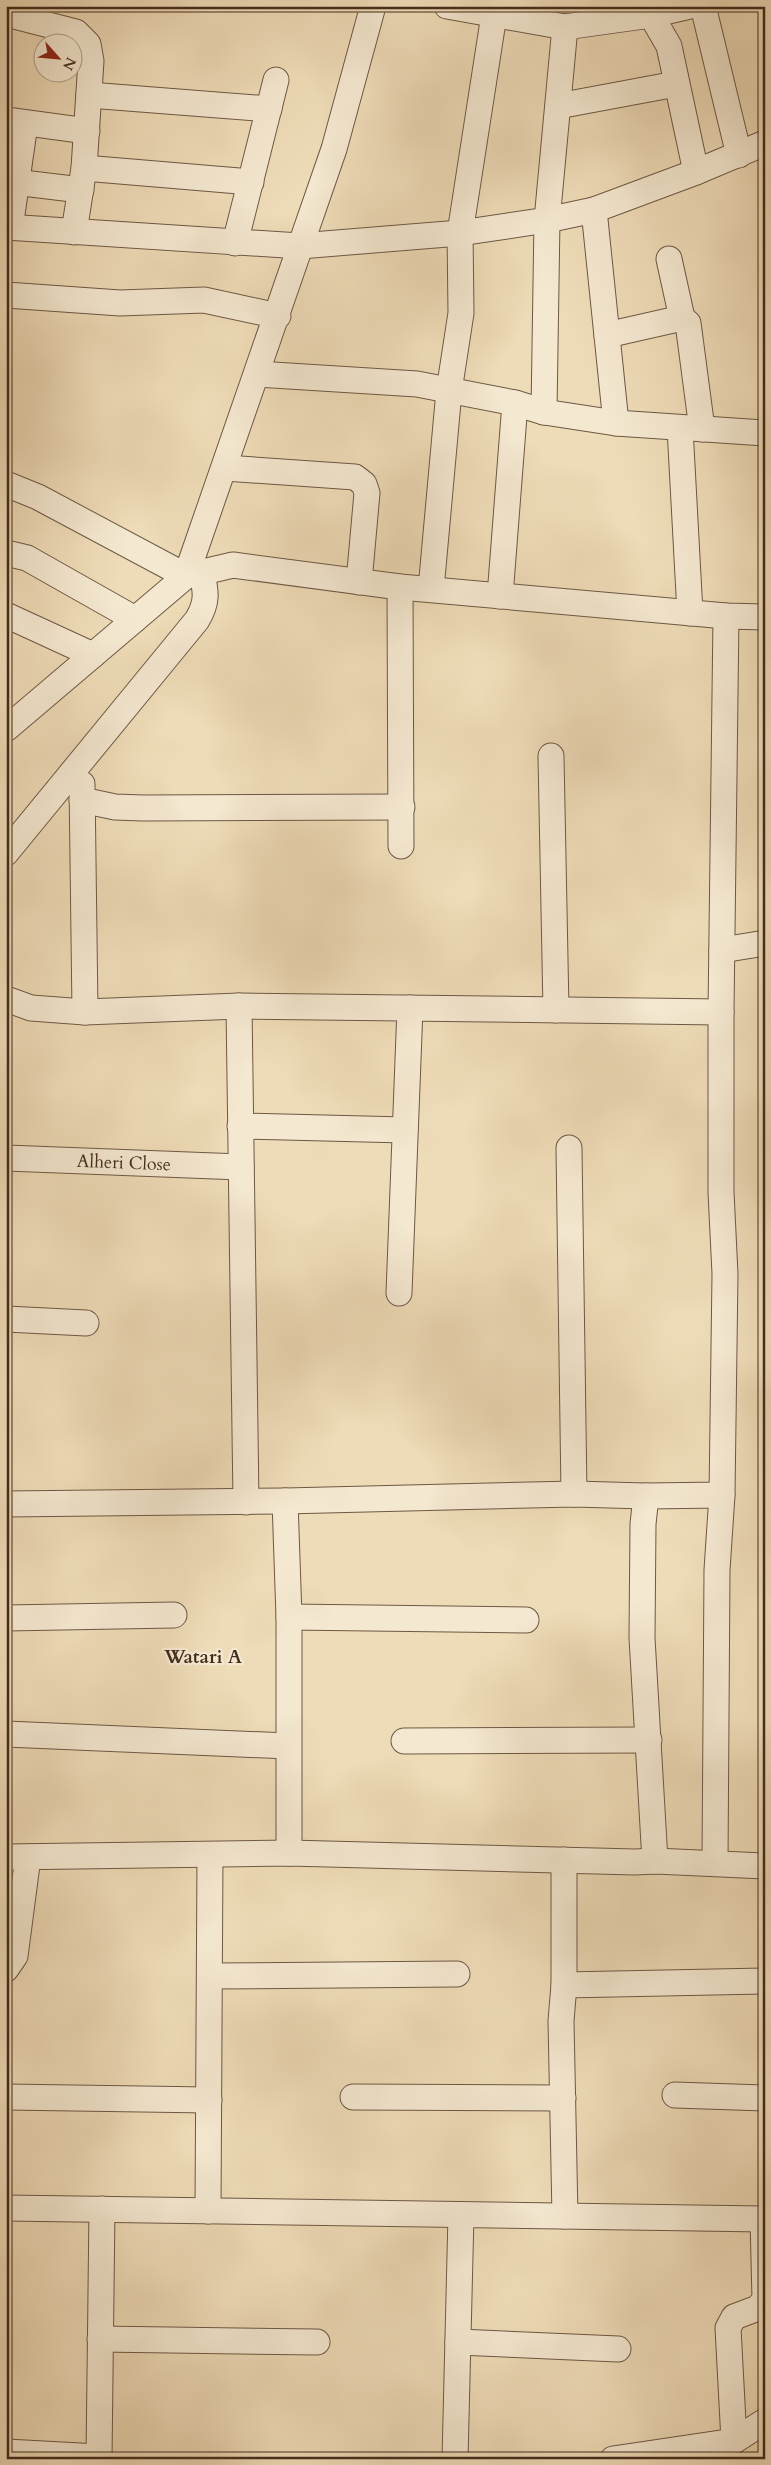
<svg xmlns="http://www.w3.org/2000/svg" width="771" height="2465" font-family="Cardo,serif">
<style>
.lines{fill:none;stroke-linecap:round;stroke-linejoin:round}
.minor-casing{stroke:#6e5844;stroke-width:27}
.minor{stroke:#f4e8d0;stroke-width:25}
.labels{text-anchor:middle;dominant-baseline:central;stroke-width:4.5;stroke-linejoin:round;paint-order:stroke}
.street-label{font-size:18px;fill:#442c1d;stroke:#f4e8d0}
.neighbourhood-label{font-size:19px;font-weight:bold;fill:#442c1d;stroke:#f4e8d0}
</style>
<rect width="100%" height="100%" fill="#eedbb7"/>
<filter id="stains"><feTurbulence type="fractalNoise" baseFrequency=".004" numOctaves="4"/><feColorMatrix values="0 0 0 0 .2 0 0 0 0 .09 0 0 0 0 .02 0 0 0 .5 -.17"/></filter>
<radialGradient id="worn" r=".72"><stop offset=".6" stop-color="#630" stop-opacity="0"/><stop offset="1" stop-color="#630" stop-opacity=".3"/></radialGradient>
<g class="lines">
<defs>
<g id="minor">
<path d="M 447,6 L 565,27 L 651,15 L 690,6"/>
<path d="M 651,6 L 651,15 L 669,46 L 696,172"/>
<path d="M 703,6 L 739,155"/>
<path d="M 6,14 L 76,32 L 88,44 L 91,61 L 84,168 L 74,232"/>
<path d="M 89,95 L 269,109"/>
<path d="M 558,106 L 676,84"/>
<path d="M 6,120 L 87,131"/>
<path d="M 84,168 L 251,182"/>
<path d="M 6,181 L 81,190"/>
<path d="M 594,210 L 616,423"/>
<path d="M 6,227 L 300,246 L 460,233 L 547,220 L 594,210 L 696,172 L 765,143"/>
<path d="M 10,228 L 25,124"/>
<path d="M 235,243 L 276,80"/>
<path d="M 669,259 L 682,318"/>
<path d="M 6,295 L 120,303 L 204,300 L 278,316"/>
<path d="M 607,335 L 682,318 L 688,323 L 702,429"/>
<path d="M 257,374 L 417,384 L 515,403 L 544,412 L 616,423 L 765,433"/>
<path d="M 544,412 L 547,220 L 565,27"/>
<path d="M 680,428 L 690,613"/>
<path d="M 225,468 L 355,477 L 364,484 L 367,493 L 359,582"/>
<path d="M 6,484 L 38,497 L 186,576 L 334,149 L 373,6"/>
<path d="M 6,553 L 27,558 L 135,619"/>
<path d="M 400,587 L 401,846"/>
<path d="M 431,589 L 449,391 L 461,313 L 460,233 L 494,15"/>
<path d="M 500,596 L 515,403"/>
<path d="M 6,615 L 93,655"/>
<path d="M 6,729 L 186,576 L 233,565 L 400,587 L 726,616 L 765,617"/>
<path d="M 551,756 L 556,1010"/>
<path d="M 82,784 L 85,1012"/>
<path d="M 82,800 L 115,807 L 143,808 L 402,807"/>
<path d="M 6,853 L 197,620 C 208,602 206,592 202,573"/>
<path d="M 722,950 L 765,943"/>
<path d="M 6,999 L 31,1008 L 85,1012 L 239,1006 L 721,1012"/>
<path d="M 239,1006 L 246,1502"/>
<path d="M 240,1126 L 405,1130"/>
<path d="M 569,1148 L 574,1494"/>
<path id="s1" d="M 6,1158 L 241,1167"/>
<path d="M 399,1293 L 410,1008"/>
<path d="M 6,1319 L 86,1323"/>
<path d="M 646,1496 L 643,1524 L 642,1638 L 655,1861"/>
<path d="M 6,1504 L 285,1501"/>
<path d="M 289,1617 L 526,1620"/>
<path d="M 6,1618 L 174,1615"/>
<path d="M 6,1734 L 288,1746"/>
<path d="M 404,1741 L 649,1740"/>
<path d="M 289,1853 L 289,1617 L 285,1501 L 574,1494 L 646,1496 L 722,1495 L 725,1274 L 721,1192 L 721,1012 L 726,616"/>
<path d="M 6,1857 L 289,1853 L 635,1862 L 655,1861 L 765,1866"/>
<path d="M 564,1860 L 564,1985 L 561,2021 L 565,2216"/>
<path d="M 715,1863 L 717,1570 L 722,1495"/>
<path d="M 6,1969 L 15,1956 L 28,1857"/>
<path d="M 210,1976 L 457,1974"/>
<path d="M 564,1985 L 765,1981"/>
<path d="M 675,2095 L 765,2098"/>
<path d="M 6,2097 L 209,2100"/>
<path d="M 353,2097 L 563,2098"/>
<path d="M 6,2208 L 765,2219"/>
<path d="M 208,2211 L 210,1855"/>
<path d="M 100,2339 L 317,2342"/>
<path d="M 458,2342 L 618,2349"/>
<path d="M 734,2441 L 728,2328 L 734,2317 L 758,2308 L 765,2299 L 763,2219"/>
<path d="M 6,2452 L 99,2457"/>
<path d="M 99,2459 L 102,2209"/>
<path d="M 455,2459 L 461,2215"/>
<path d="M 613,2459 L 734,2441 L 765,2421"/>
</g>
</defs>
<use href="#minor" class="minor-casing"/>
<use href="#minor" class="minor"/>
</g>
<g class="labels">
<g class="street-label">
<text stroke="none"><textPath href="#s1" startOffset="118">Alheri Close</textPath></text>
</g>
<g class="neighbourhood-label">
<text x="203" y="1657">Watari A</text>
</g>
</g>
<rect width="771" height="2465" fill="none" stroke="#eedbb7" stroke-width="25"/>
<rect x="8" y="8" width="756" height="2450" fill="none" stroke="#442c1d" stroke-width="2.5"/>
<rect x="12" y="12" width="746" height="2440" fill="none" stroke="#442c1d"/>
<g transform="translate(58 58) rotate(117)"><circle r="24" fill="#f4e8d0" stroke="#ae9d88"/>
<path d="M0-4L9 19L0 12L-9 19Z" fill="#8f2418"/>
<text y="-8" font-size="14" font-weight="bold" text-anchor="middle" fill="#442c1d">N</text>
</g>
<rect width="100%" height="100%" filter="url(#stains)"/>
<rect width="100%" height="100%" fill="url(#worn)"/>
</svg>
